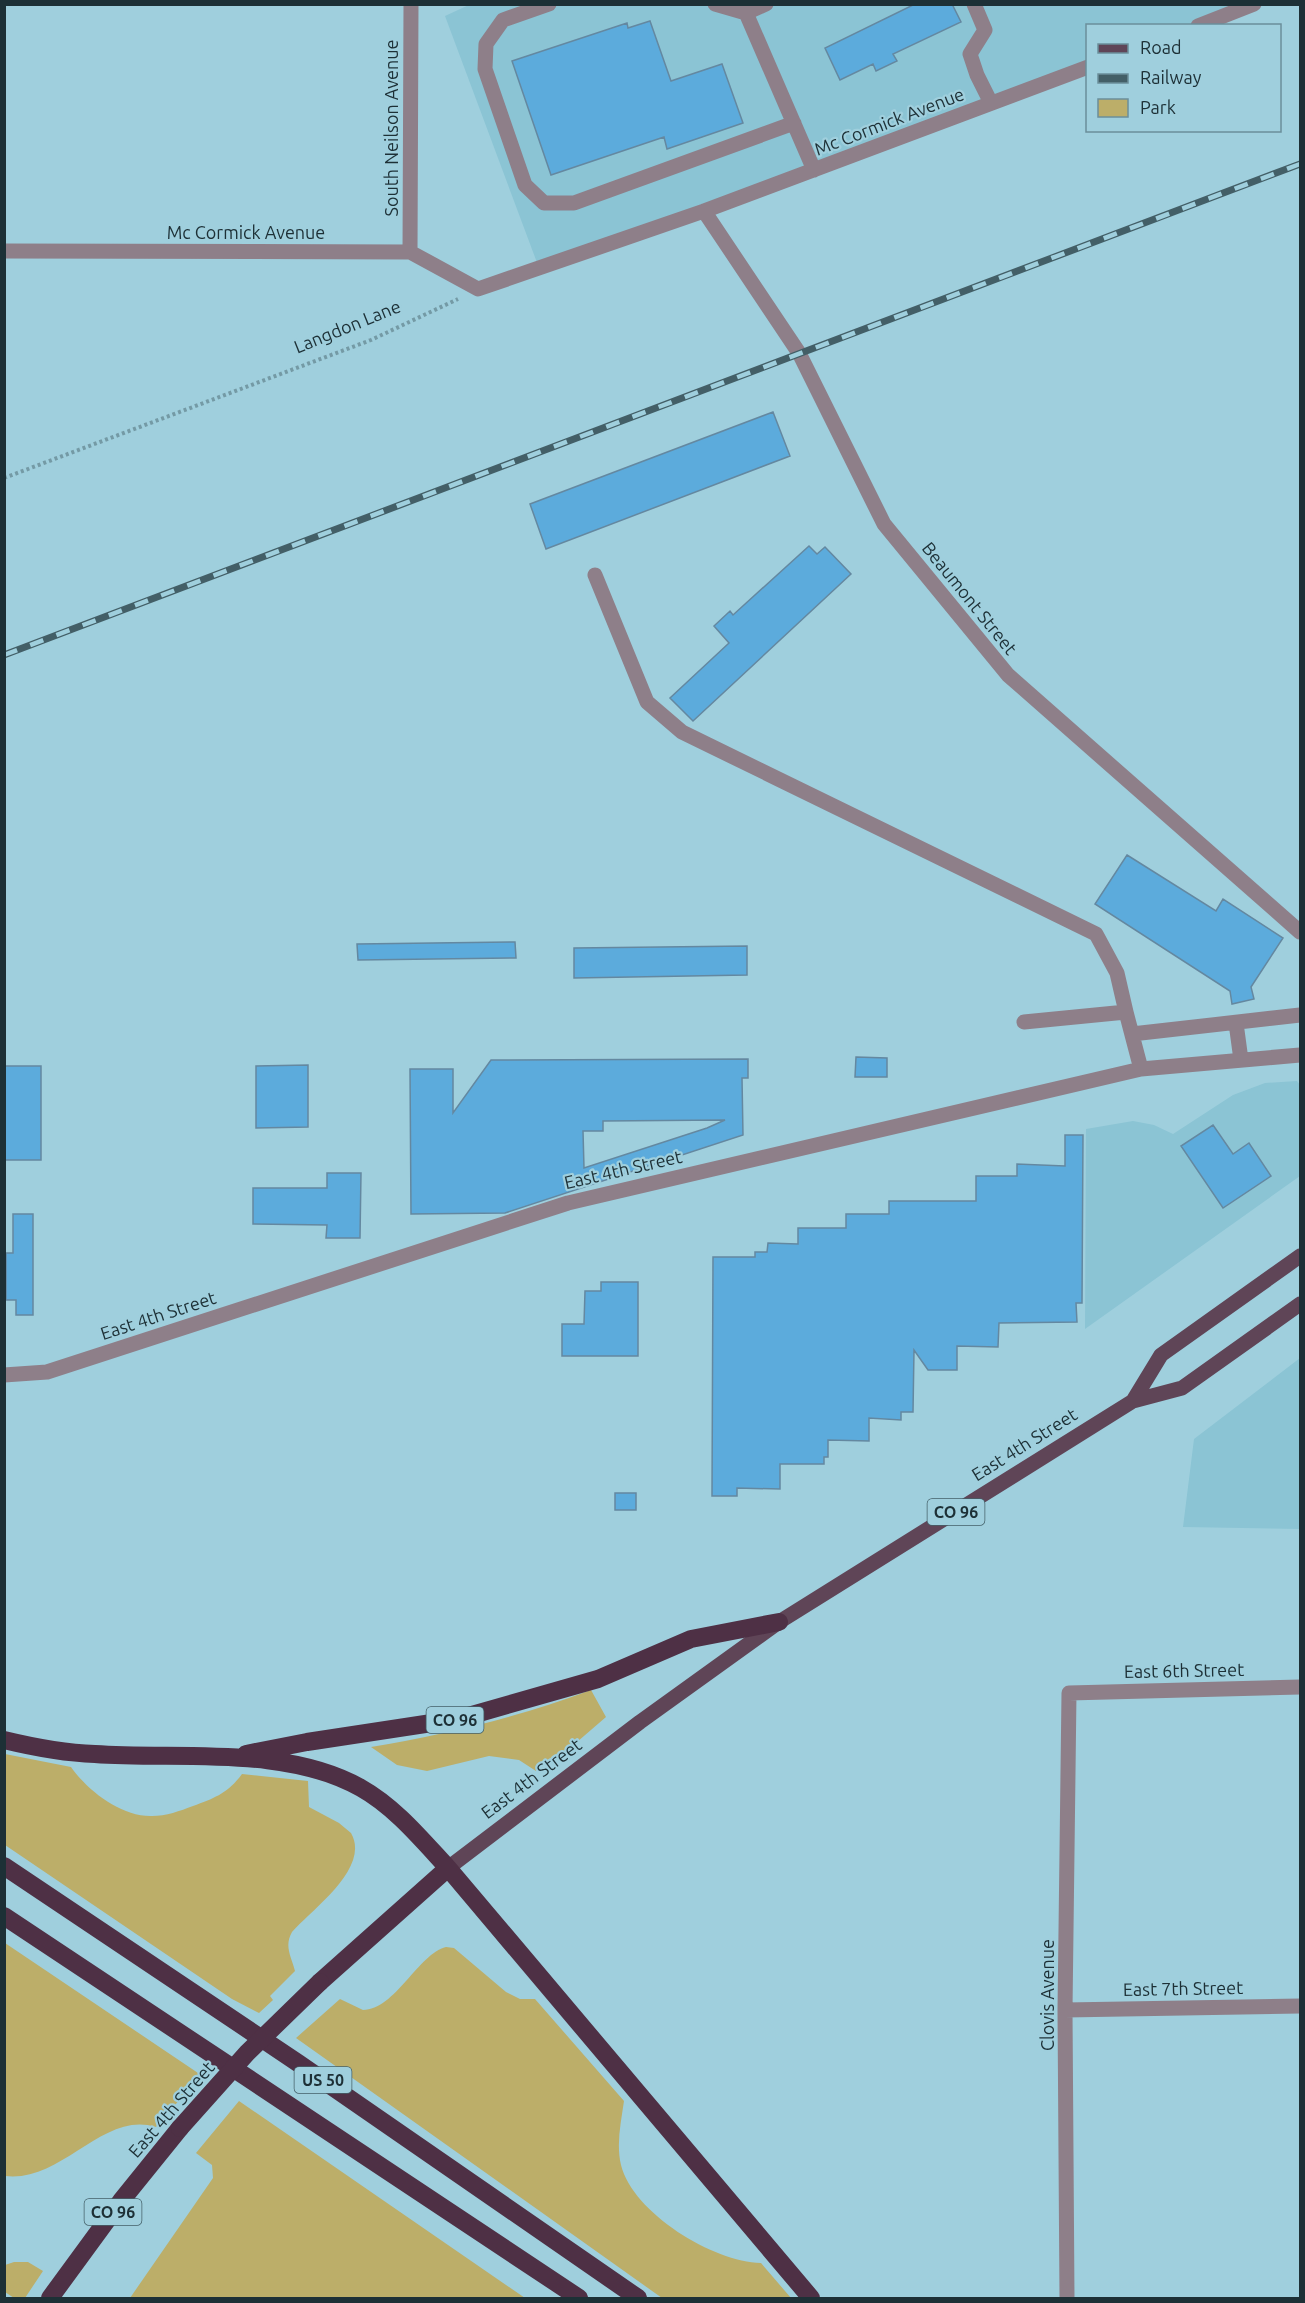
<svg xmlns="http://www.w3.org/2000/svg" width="1305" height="2303" font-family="Ubuntu,sans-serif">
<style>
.built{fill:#8bc4d4}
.green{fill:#bcae69}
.building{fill:#5cabdc;stroke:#6488a0;stroke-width:1.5;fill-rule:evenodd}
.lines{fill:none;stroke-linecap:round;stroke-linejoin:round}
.path{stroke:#749aa5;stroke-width:4;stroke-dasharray:3 3;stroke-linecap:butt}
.minor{stroke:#8e7f89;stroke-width:15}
.major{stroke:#5f4557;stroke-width:15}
.highway{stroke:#4e3045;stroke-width:18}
.rail-casing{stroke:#435f67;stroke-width:7}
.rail{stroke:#9fcfdd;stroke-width:4.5;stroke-dasharray:14;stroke-linecap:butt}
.highway-bridge{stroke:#4e3045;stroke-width:18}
.labels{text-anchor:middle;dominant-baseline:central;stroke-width:4.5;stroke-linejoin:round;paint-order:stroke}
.shield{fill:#9fcfdd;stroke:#446068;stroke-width:1.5}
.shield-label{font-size:16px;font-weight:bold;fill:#1d3036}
.street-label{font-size:18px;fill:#1d3036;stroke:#9fcfdd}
</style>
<rect width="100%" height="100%" fill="#9fcfdd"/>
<path class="built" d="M 471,4 L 1254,5 L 1198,25 L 1088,26 L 1087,67 L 539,268 L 445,16 Z
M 1297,1081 L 1300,1085 L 1300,1176 L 1085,1329 L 1086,1129 L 1133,1121 L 1154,1125 L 1173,1134 L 1233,1095 L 1265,1083 Z
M 1300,1358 L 1300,1529 L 1183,1527 L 1194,1439 Z"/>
<path class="green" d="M 591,1690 L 606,1717 L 577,1742 L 536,1771 L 519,1760 L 489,1756 L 427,1771 L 397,1765 L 371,1747 C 447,1734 519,1717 591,1690 Z
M 5,1754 L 71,1767 C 87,1790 121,1817 152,1816 C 166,1816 180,1811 193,1806 C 215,1798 228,1793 242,1774 L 308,1781 L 309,1807 L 339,1823 L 351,1833 C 371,1868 312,1909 292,1932 C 284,1946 291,1956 295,1971 L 270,1996 L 273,2000 L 259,2013 L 232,1999 L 5,1845 Z
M 5,1943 L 201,2075 L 156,2127 C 103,2110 62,2183 5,2176 Z
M 446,1947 L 454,1948 L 506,1992 L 520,1999 L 535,1999 L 624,2101 C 621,2122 616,2144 621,2165 C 633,2213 713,2262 761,2263 L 791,2298 L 662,2298 L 296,2038 L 340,1999 L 363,2010 C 395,2010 419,1953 446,1947 Z
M 239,2101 L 525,2298 L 130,2298 L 213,2178 L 212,2165 L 196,2153 Z
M 14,2262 L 28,2262 L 43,2271 L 25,2298 L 14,2298 L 5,2292 L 5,2265 Z"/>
<path class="building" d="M 915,4 L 952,4 L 961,22 L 893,54 L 897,61 L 876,71 L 873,64 L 840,80 L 825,48 Z
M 650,21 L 671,81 L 722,64 L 743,123 L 667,149 L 664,137 L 551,175 L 512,61 L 627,23 L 628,28 Z
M 773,412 L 790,456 L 546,549 L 530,504 Z
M 809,546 L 817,554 L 825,547 L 851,574 L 693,721 L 670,698 L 729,643 L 714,626 L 730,611 L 733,615 Z
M 1127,855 L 1216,911 L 1223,899 L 1283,938 L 1251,987 L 1254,999 L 1232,1004 L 1230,991 L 1095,904 Z
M 515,942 L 516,958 L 358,960 L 357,944 Z
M 747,946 L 747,975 L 574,978 L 574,948 Z
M 856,1057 L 887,1058 L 887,1077 L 855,1077 Z
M 748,1059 L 748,1078 L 742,1078 L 743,1135 L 505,1213 L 411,1214 L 410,1069 L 453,1069 L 453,1113 L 491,1060 ZM 725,1120 L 707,1128 L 584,1168 L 583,1131 L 603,1131 L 603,1121 Z
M 308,1065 L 308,1127 L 256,1128 L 256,1066 Z
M 4,1066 L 41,1066 L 41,1160 L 4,1160 Z
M 1213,1125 L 1233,1154 L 1249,1143 L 1271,1176 L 1223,1208 L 1181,1146 Z
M 1065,1135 L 1083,1135 L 1082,1303 L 1076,1303 L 1077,1322 L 999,1323 L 998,1347 L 957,1346 L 957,1370 L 928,1370 L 914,1350 L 913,1412 L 901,1412 L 901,1420 L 869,1418 L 869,1441 L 828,1440 L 828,1457 L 824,1457 L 824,1464 L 780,1464 L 780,1489 L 737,1488 L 737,1496 L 712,1496 L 713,1257 L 755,1257 L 755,1252 L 767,1252 L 768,1243 L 798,1244 L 798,1228 L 846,1228 L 846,1214 L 889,1214 L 889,1201 L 976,1201 L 976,1176 L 1017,1176 L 1017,1164 L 1065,1166 Z
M 327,1173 L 361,1173 L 360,1238 L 326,1238 L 327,1225 L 253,1224 L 253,1188 L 327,1188 Z
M 13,1214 L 33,1214 L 33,1315 L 16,1315 L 16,1300 L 6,1300 L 6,1253 L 13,1253 Z
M 601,1282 L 638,1282 L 638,1356 L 562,1356 L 562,1324 L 584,1324 L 585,1291 L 601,1291 Z
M 615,1493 L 636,1493 L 636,1510 L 615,1510 Z"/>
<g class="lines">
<path class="path" d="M 4,478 L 371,340 L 458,299"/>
<path class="minor" d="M 549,4 L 503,20 L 486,44 L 485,69 L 525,185 L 544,203 L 574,203 L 794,123
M 715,4 L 746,13
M 766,4 L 746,13 L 814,170
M 974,4 L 985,30 L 970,54 L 977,75 L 991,103
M 1198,26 L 1254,4
M 704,211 L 799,353 L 884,524 L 1008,675 L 1300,932
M 4,251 L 410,252 L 478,289 L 704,211 L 1088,67
M 410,252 L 411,4
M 595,575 L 647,702 L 682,732 L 1096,934 L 1117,973 L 1126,1012
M 1024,1022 L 1126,1012 L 1141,1069
M 1236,1023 L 1241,1060
M 1132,1034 L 1300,1015
M 4,1375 L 47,1372 L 568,1203 L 1141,1069 L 1300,1055
M 1065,2010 L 1300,2006
M 1067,2298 L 1065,2010 L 1069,1693 L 1300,1687"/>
<path class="major" d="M 1133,1401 L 1161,1355 L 1300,1256
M 448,1868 L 640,1722 L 779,1622 L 1133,1401 L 1182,1388 L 1300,1304"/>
<path class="highway" d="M 4,1740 C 33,1747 65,1753 95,1754 C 179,1760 285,1745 361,1788 C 395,1807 422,1840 448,1868 L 811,2298
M 246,1754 L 307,1742 L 458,1719 L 598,1679 L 691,1639 L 779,1622
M 4,1866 L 298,2063 L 638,2298
M 4,1916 L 579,2298
M 320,1982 L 448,1868
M 50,2298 L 121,2201 L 180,2128"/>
<defs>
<path id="rail" d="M 4,655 L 1300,164"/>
</defs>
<use href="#rail" class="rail-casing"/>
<use href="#rail" class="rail"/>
<path class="highway-bridge" d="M 180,2128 L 247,2053 L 320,1982"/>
</g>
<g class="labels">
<g class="shield">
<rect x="927.5" y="1499" width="57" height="26" rx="4.5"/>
<rect x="426.5" y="1707" width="57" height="26" rx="4.5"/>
<rect x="294.5" y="2067" width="57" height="26" rx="4.5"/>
<rect x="84.5" y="2199" width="57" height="26" rx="4.5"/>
</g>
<g class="shield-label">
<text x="956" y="1512">CO 96</text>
<text x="455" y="1720">CO 96</text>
<text x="323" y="2080">US 50</text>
<text x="113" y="2212">CO 96</text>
</g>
<g class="street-label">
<text transform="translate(889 121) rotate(-21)">Mc Cormick Avenue</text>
<text transform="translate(391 128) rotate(-90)">South Neilson Avenue</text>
<text x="246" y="232">Mc Cormick Avenue</text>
<text transform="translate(347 326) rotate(-22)">Langdon Lane</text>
<text transform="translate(970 598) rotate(51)">Beaumont Street</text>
<text transform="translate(623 1169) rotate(-13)">East 4th Street</text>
<text transform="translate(158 1315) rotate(-18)">East 4th Street</text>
<text transform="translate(1024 1444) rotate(-32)">East 4th Street</text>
<text transform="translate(1184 1670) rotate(-1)">East 6th Street</text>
<text transform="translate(531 1778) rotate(-37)">East 4th Street</text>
<text transform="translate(1183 1988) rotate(-1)">East 7th Street</text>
<text transform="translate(1047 1995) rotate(-90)">Clovis Avenue</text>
<text transform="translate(171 2109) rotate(-49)">East 4th Street</text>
</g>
</g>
<rect width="1305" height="2303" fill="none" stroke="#1d3036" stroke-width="12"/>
<rect x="1086" y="24" width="195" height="108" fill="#9fcfdd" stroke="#6b8f9a" stroke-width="1.5"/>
<rect x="1098" y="44" width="30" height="9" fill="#5f4557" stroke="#6b8f9a" stroke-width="1.5"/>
<text x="1140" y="54" font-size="18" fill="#1d3036">Road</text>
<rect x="1098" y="74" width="30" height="9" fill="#435f67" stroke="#6b8f9a" stroke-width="1.5"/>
<text x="1140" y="84" font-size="18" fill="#1d3036">Railway</text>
<rect x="1098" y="99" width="30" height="18" fill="#bcae69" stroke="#6b8f9a" stroke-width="1.5"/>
<text x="1140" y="114" font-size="18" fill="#1d3036">Park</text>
</svg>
